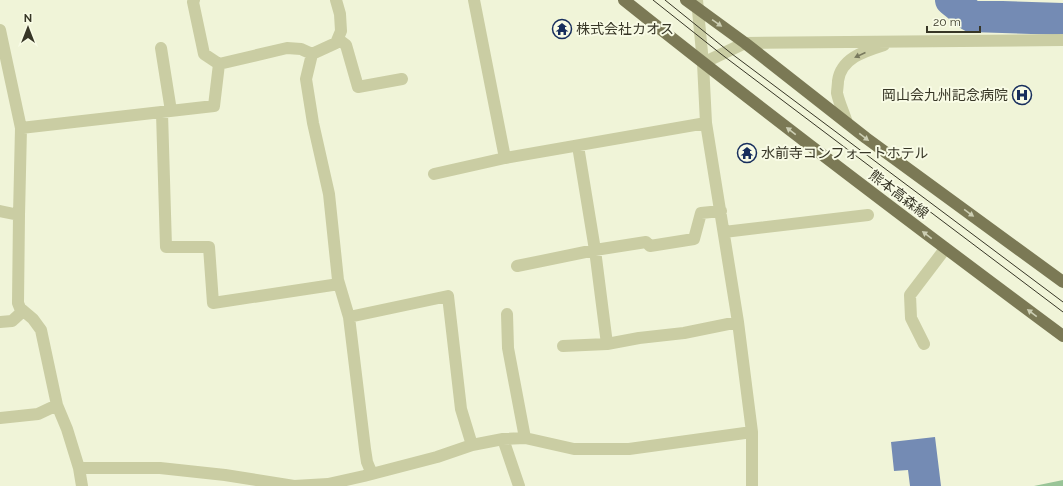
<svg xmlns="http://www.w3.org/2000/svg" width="1063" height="486" font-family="Raleway,'Noto Sans JP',sans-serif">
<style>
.green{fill:#99c497}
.water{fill:#748bb4}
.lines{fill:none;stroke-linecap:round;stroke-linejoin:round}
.river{stroke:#748bb4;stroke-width:32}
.minor{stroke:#cacda3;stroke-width:12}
.major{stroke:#7b7955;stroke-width:12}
.tram{stroke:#373626;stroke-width:1}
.oneway{fill:#ccceb3}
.oneway2{fill:#797a5e}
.labels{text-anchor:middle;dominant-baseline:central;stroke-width:4;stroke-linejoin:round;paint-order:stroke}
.poi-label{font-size:14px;fill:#373626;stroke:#f8fbe5;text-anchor:start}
.street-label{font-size:14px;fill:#373626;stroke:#f8fbe5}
</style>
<rect width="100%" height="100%" fill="#f0f4d8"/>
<path class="green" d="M 1063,480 L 1063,486 L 1034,486 Z"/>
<path class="water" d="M 935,437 L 941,486 L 910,486 L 908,470 L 894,471 L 891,442 Z"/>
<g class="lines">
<path class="river" d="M 951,0 L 971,16 L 1063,19"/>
<path class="minor" d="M 194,0 L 193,2 L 204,54 L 219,64
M 336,0 L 340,14 L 341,31 L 336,43 L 312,54 L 306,79 L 313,123 L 329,194 L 338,280 L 349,317 L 365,449 L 367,462 L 372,474
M 474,0 L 505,158 L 706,123
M 697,0 L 703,63 L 706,123 L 738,322 L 752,432 L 752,486
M 0,30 L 21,128 L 19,215 L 18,303 L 20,308 L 33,319 L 41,330 L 57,405 L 67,429 L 79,468 L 82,486
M 338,39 L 346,45 L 358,87 L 402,79
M 161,48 L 171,111
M 703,63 L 745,43 L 1063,40
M 162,113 L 166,247 L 209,247 L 213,303 L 339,284
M 847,123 C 844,113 839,103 837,93 C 837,90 838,85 838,81 C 841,58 865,51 884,45
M 21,128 L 214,106 L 219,64 L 287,48 L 301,49 L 312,54
M 578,146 L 595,250 L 607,344
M 434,174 L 505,158
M 0,211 L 19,215
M 724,232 L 868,215
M 517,266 L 595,250 L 646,242 L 650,246 L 694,239 L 701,213 L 721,211
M 507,314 L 508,348 L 525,438
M 349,317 L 448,296 L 461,409 L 472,445
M 0,322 L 12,321 L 23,311
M 924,344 L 911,318 L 910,295 L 945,249
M 563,346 L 607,344 L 639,338 L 684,333 L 738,322
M 0,418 L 38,414 L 57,405
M 503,439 L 519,486
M 79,468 L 160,468 L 225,475 L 294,486 L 328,484 L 364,476 L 437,457 L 472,445 L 503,439 L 525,438 L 574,449 L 629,449 L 752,432"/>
<path class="major" d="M 624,0 C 768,115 915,226 1063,336
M 686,0 L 745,43 L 866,138 L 1063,282"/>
<path class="tram" d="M 653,0 L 721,54 L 1063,312
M 665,0 L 732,54 L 1063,302"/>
</g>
<defs><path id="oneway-solid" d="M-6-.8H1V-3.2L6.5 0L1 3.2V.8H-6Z"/></defs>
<g class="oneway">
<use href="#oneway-solid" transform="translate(717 23) rotate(35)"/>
<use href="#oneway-solid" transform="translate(791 131) rotate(-143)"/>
<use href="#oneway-solid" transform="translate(864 137) rotate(37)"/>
<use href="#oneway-solid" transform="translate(969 213) rotate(36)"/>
<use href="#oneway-solid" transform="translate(927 235) rotate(-143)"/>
<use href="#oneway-solid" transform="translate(1032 313) rotate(-143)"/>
</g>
<use class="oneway2" href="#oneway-solid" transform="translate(860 55) rotate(156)"/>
<defs>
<symbol id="temple-ring" viewBox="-11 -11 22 22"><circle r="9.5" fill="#f8fbe5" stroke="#172e5d" stroke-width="1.5"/><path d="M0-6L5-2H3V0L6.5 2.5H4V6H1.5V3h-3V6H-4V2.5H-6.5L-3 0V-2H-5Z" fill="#172e5d"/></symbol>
<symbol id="hospital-ring" viewBox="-11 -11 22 22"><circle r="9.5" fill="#f8fbe5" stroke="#172e5d" stroke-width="1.5"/><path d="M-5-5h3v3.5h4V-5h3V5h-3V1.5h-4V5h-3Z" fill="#172e5d"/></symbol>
</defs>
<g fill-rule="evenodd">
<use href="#temple-ring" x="551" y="18" width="22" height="22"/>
<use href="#hospital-ring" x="1011" y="84" width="22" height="22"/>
<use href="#temple-ring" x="736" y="142" width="22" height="22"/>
</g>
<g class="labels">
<g class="poi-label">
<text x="576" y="29">株式会社カオス</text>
<text x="1008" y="95" text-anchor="end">岡山会九州記念病院</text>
<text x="761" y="153">水前寺コンフォートホテル</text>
</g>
<g class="street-label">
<text transform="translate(899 194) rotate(37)">熊本高森線</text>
</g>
</g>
<g transform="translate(28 28)" stroke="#f8fbe5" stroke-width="3" paint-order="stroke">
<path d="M0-3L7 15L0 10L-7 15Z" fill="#373626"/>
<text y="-6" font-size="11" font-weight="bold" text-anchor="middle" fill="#373626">N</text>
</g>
<path d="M927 26v6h53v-6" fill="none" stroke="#373626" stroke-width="2"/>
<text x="933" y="26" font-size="12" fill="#373626" stroke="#f8fbe5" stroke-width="3" paint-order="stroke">20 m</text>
</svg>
